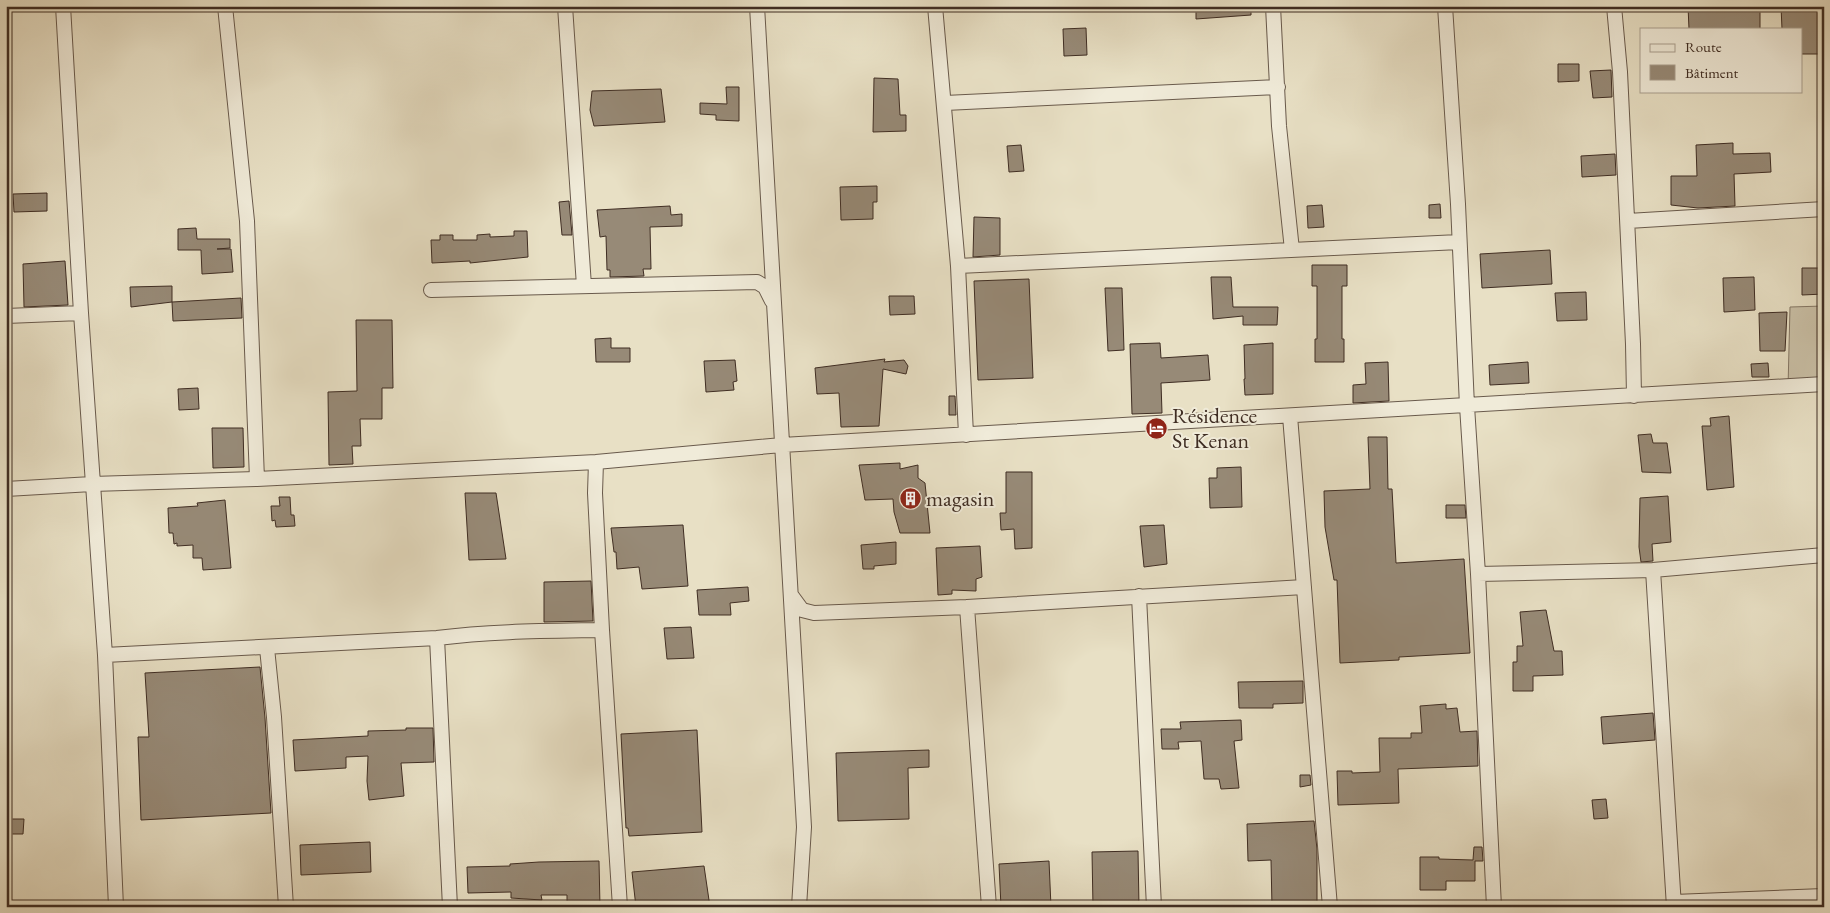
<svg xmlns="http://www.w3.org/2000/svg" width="1830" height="913" font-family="'EB Garamond',serif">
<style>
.green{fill:#cbc2a9;stroke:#857866}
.building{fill:#978a77;stroke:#3f2d23}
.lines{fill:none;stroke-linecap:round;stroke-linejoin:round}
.street-casing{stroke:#695a4c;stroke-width:16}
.street{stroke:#f0ebd9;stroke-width:14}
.labels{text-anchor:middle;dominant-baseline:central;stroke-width:4;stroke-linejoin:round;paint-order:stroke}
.poi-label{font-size:22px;fill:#3f2d23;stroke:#f0ebd9;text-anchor:start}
</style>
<rect width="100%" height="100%" fill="#e8e0c5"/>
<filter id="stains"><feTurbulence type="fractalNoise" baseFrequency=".004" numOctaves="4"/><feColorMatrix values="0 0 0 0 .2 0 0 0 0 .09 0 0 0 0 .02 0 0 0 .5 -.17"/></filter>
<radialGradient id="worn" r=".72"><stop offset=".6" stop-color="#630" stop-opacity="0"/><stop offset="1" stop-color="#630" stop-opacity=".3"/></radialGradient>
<path class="green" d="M 1824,306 L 1824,387 L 1788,388 L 1790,307 Z"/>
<path class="building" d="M 1196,6 L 1251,6 L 1251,15 L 1196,19 Z
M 1688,6 L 1760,6 L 1760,29 L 1689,29 Z
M 1781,6 L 1824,6 L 1824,54 L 1801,54 L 1801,29 L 1782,29 Z
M 1086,28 L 1087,55 L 1064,56 L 1063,29 Z
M 1558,64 L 1579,64 L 1579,81 L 1558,82 Z
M 1611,70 L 1612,97 L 1593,98 L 1590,71 Z
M 874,78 L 898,79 L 900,115 L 906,115 L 906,131 L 873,132 Z
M 726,87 L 739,87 L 739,121 L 716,120 L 716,115 L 700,114 L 700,103 L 727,104 Z
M 661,89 L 665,122 L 594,126 L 590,110 L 592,91 Z
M 1733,143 L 1733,154 L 1770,153 L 1771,172 L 1734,174 L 1735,206 L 1698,208 L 1671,205 L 1671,176 L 1697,176 L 1696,145 Z
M 1021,145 L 1024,171 L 1009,172 L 1007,146 Z
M 1615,154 L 1616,175 L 1582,177 L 1581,156 Z
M 877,186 L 877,202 L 873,202 L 873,219 L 841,220 L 840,187 Z
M 47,193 L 47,211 L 14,212 L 13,194 Z
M 569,201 L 572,235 L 562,235 L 559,202 Z
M 1440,204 L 1441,218 L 1429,218 L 1429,205 Z
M 1322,205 L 1324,227 L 1308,228 L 1307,206 Z
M 670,206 L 671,215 L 682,214 L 682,226 L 650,227 L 651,269 L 643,269 L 644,276 L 610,277 L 610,270 L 607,270 L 606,236 L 600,237 L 597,210 Z
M 974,217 L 1000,218 L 1000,255 L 973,257 Z
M 196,228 L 197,239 L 230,239 L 230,248 L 217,249 L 231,249 L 233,272 L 202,274 L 201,250 L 178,250 L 178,229 Z
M 514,231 L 527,231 L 528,257 L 470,263 L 470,261 L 432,263 L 431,240 L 440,240 L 440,235 L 453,235 L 453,240 L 477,240 L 477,235 L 490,234 L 490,237 L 514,236 Z
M 1550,250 L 1552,284 L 1482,288 L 1480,254 Z
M 65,261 L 68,305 L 24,307 L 23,264 Z
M 1312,265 L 1347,265 L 1347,286 L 1342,286 L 1342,339 L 1344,339 L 1344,362 L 1315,362 L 1315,339 L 1317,339 L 1317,286 L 1312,286 Z
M 1802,268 L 1824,268 L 1824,294 L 1802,295 Z
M 1211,277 L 1231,277 L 1233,307 L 1278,307 L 1277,325 L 1243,325 L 1243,316 L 1213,319 Z
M 1754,277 L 1755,310 L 1724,312 L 1723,278 Z
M 1029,279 L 1033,378 L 978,380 L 974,281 Z
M 172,286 L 172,302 L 131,307 L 130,287 Z
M 1105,288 L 1122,288 L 1124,350 L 1108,351 Z
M 1586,292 L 1587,320 L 1557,321 L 1555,293 Z
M 889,296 L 914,296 L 915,314 L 890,315 Z
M 241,298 L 242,318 L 173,321 L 172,302 Z
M 1787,312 L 1785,351 L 1760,351 L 1759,313 Z
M 356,320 L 392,320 L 393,388 L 382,388 L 382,419 L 360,419 L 361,446 L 352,446 L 353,464 L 329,465 L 328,392 L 357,391 Z
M 611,338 L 611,348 L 630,348 L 630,362 L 596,362 L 595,339 Z
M 1160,343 L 1161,358 L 1208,355 L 1210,380 L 1161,383 L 1162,413 L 1132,414 L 1130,344 Z
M 1273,343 L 1273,394 L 1245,395 L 1244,379 L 1245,379 L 1244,345 Z
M 885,359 L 884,362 L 904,360 L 908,366 L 906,374 L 883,369 L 879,426 L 841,427 L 839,393 L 817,394 L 815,368 Z
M 735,360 L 737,381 L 733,382 L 734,390 L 706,392 L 704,361 Z
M 1388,362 L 1389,401 L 1353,403 L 1353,385 L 1366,384 L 1365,363 Z
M 1528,362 L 1529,383 L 1490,385 L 1489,365 Z
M 1768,363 L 1769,377 L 1752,377 L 1751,364 Z
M 198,388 L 199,409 L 179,410 L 178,389 Z
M 949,396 L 955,396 L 956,415 L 949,415 Z
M 1729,416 L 1734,487 L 1707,490 L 1702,426 L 1711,426 L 1710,418 Z
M 212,428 L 243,428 L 244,467 L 213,468 Z
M 1651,434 L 1653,443 L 1667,443 L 1671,473 L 1642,472 L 1638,435 Z
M 1368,437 L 1387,437 L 1388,489 L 1392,489 L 1396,563 L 1464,559 L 1470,653 L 1399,657 L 1399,660 L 1340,663 L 1337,580 L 1334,580 L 1325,527 L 1324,491 L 1370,489 Z
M 900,463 L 900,469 L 918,465 L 918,478 L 925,483 L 930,533 L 900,533 L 894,512 L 893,499 L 865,500 L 859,465 Z
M 1241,467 L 1242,507 L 1210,508 L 1209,478 L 1217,478 L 1217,468 Z
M 1006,472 L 1032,472 L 1032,548 L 1015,549 L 1014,529 L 1001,530 L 1000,513 L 1006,513 Z
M 465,493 L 496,493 L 506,559 L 469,560 Z
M 1668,496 L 1671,542 L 1652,544 L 1653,561 L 1641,562 L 1639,547 L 1640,498 Z
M 279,497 L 290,497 L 291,515 L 294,515 L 295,526 L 276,527 L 275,520 L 272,521 L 271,506 L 280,506 Z
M 225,500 L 231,568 L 203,570 L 202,558 L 193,558 L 193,545 L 177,546 L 177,543 L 174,544 L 173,533 L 169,533 L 168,508 L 198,506 L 197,503 Z
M 1446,505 L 1465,505 L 1466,518 L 1446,518 Z
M 683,525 L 688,586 L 642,589 L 639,567 L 617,569 L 616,552 L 614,552 L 611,528 Z
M 1164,525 L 1167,564 L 1144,567 L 1140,526 Z
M 896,542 L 896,564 L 874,566 L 874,569 L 863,569 L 861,545 Z
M 980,546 L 982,577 L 976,579 L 976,591 L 952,590 L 952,594 L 938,595 L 936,548 Z
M 591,581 L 593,621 L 544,622 L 544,582 Z
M 748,587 L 749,601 L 730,603 L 731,615 L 699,615 L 697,590 Z
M 1546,610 L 1554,651 L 1562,651 L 1563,675 L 1533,676 L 1533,691 L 1513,691 L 1513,662 L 1517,662 L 1517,646 L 1523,646 L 1520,612 Z
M 691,627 L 694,658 L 667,659 L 664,628 Z
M 260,667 L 265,718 L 271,813 L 141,820 L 138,737 L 149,737 L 145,673 Z
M 1303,681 L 1303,703 L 1273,704 L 1273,708 L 1239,708 L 1238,682 Z
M 1446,704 L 1446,709 L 1457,708 L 1460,732 L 1477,731 L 1478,766 L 1398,769 L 1399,803 L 1338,805 L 1337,771 L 1352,771 L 1352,773 L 1380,772 L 1379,738 L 1411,738 L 1411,733 L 1422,733 L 1420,706 Z
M 1653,713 L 1655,740 L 1603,744 L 1601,717 Z
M 1241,720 L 1242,740 L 1234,741 L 1239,788 L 1221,789 L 1219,779 L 1204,779 L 1201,741 L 1178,742 L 1179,749 L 1162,749 L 1161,729 L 1181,729 L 1180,722 Z
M 406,728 L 433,728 L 434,762 L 401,763 L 404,796 L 369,800 L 367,781 L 368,756 L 346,757 L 346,768 L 295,771 L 293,740 L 368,736 L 368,731 L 406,730 Z
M 697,730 L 702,832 L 629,836 L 628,828 L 626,828 L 621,734 Z
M 929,750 L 929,767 L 908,768 L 909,819 L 838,821 L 836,753 Z
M 1300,775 L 1310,775 L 1311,785 L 1300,787 Z
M 1606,799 L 1608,818 L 1594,819 L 1592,800 Z
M 10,819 L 24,819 L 23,834 L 10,834 Z
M 1314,821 L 1317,849 L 1317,907 L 1272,907 L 1271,860 L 1248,861 L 1247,824 Z
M 370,842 L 371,872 L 301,875 L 300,845 Z
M 1474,847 L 1482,847 L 1483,861 L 1475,861 L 1475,881 L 1446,881 L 1446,890 L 1420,890 L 1420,857 L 1439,857 L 1439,859 L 1473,860 Z
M 1138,851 L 1139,907 L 1093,907 L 1092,852 Z
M 599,861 L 600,907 L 567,907 L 567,895 L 541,895 L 542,900 L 511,898 L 511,892 L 468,893 L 467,867 L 510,866 L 510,864 L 539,862 Z
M 1049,861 L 1051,907 L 1001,907 L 999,864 Z
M 704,866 L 710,907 L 636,907 L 632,872 Z"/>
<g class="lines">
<defs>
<path id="street" d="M 63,6 L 81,313 L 105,655 L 116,907
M 225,6 L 247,221 L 257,479
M 565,6 L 584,286
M 757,6 L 804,827 L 799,907
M 935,6 L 958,266 L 966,435
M 1273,6 L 1279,126 L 1292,250
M 1445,6 L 1458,204 L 1467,406 L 1478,574 L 1494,907
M 1614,6 L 1620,72 L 1633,344 L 1634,396
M 945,103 L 1278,87
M 1628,221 L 1824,209
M 958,266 L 1459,242
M 431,290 L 757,282 L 765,287 L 772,301
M 6,316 L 81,313
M 1290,416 L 1330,907
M 596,462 L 595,493 L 602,630 L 620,907
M 6,489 L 92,484 L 257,479 L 596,462 L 782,445 L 1824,384
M 1653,570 L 1674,907
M 1478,574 L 1653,570 L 1824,555
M 791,595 L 802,610 L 814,613 L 967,607 L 1304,587
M 1139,596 L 1154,907
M 967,607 L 989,907
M 437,638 L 450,907
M 267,648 L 274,717 L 286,907
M 105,655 L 437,638 C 492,631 547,631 602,630
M 1674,902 L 1824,896"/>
</defs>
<use href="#street" class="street-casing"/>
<use href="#street" class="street"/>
</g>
<defs>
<symbol id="hotel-disc" viewBox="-11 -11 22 22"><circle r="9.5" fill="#8f2418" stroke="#f0ebd9"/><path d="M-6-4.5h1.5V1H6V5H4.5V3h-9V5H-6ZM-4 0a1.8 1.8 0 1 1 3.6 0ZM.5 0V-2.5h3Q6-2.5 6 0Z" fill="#fff"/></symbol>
<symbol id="building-disc" viewBox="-11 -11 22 22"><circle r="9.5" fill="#8f2418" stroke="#f0ebd9"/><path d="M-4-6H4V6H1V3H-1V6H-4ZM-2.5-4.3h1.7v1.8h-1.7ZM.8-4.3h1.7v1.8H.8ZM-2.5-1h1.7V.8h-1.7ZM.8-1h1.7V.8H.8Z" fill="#fff"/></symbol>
</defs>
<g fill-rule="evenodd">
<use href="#hotel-disc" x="1144" y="416" width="25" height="25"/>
<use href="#building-disc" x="898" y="486" width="25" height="25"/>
</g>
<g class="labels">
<g class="poi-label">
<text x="1172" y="415">Résidence<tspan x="1172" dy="25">St Kenan</tspan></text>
<text x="926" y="498">magasin</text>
</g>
</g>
<rect width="1830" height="913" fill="none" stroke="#e8e0c5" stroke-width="25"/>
<rect x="8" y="8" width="1815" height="898" fill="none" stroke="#3f2d23" stroke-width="2.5"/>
<rect x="12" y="12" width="1805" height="888" fill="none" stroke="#3f2d23"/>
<rect x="1640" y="28" width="162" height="65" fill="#f0ebd9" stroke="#a99f90"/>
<rect x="1650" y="44" width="25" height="8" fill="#f0ebd9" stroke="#a99f90"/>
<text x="1685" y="52" font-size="15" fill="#3f2d23">Route</text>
<rect x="1650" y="65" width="25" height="15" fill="#978a77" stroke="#a99f90"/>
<text x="1685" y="78" font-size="15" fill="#3f2d23">Bâtiment</text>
<rect width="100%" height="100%" filter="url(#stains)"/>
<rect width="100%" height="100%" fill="url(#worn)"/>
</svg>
